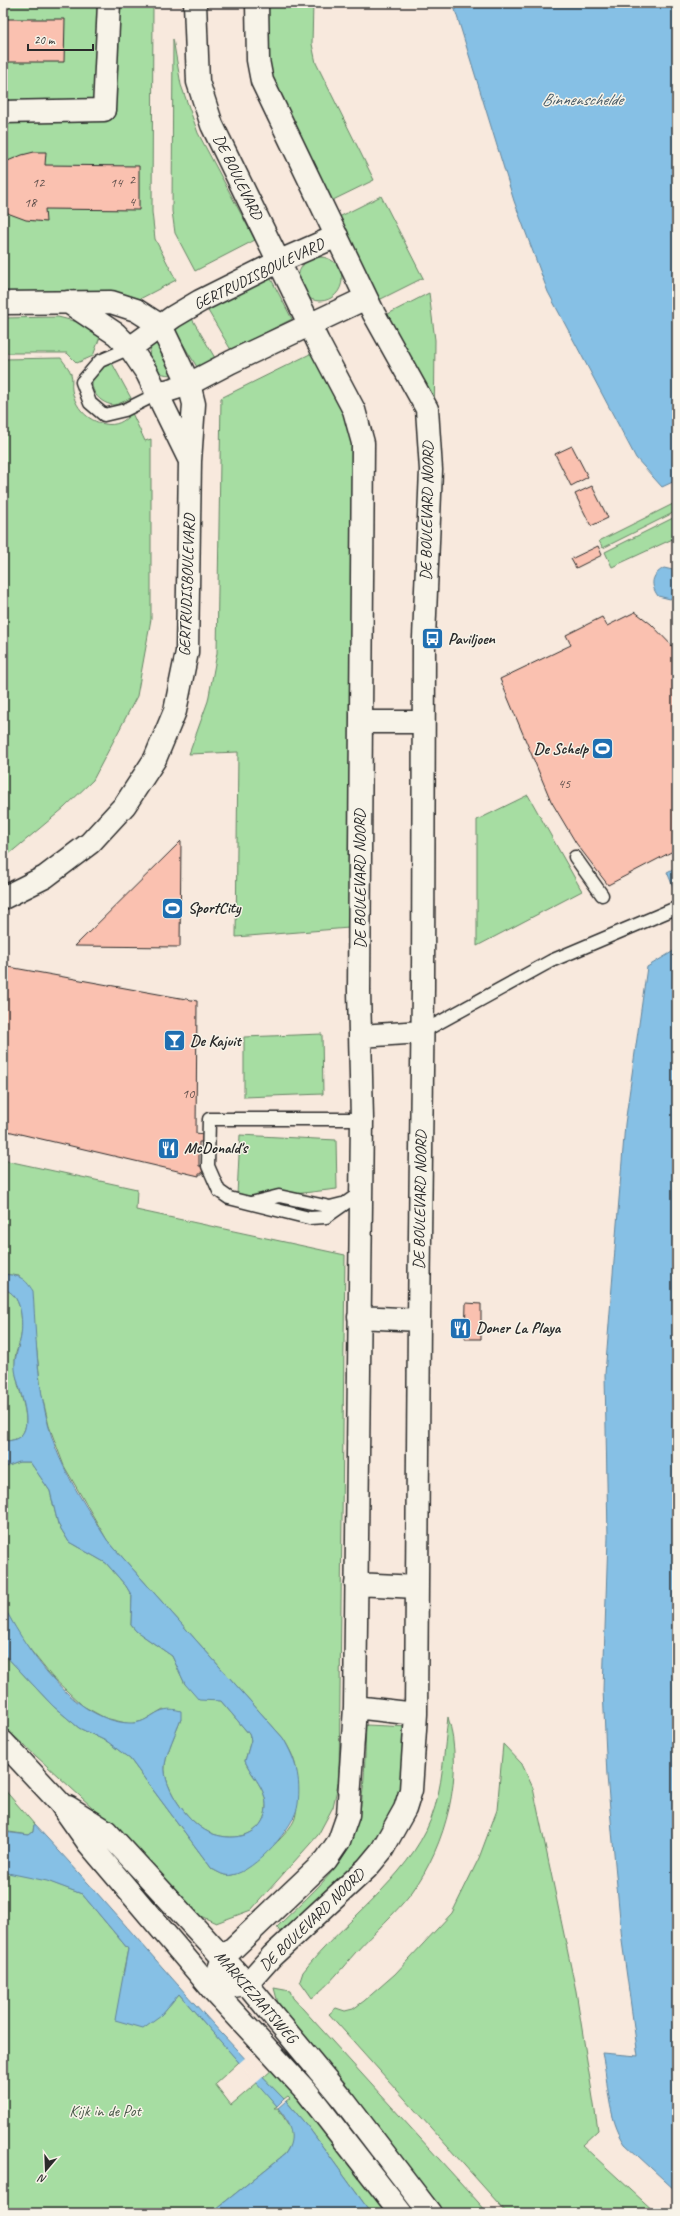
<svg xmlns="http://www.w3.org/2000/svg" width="680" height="2216" font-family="Caveat,sans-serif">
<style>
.green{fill:#a6dda2;stroke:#688466}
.water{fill:#86c0e5;stroke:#62849b}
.pier{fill:#f8e9dd}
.building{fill:#fac1b0;stroke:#2b2b2b}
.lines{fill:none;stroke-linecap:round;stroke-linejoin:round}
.lane-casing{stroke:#2b2b2b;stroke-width:15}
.street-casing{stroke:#2b2b2b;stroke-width:25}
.secondary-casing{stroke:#2b2b2b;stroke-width:25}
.primary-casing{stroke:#2b2b2b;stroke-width:25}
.lane{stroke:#f7f3e8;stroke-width:12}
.street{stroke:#f7f3e8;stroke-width:22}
.secondary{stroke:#f7f3e8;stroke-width:22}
.primary{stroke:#f7f3e8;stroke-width:22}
.labels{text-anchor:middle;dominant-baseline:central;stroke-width:3;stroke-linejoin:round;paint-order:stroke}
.number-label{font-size:14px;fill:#5f504c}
.street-label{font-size:16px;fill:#2b2b2b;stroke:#f7f3e8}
.poi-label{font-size:16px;font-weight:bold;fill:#2b2b2b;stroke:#f7f3e8;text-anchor:start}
.park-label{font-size:16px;fill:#4a5849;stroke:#f7f3e8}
.water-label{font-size:17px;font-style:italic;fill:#465863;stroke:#f7f3e8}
</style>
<rect width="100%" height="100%" fill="#f8e9dd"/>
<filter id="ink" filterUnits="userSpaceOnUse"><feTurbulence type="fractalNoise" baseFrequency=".025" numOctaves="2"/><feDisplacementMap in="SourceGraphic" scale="8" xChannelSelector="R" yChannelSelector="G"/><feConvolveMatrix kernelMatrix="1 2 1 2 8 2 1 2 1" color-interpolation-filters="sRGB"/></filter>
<g filter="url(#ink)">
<path class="green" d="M 3,3 L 153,3 L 152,212 L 155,239 L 176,280 L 134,302 L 3,293 Z
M 263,3 L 313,3 L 312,44 L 316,63 L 374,180 L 329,202 L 268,78 Z
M 173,39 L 181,85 L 198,133 L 255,240 L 195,271 L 175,233 L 172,211 Z
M 381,196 L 423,278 L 379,300 L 337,218 Z
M298 279a22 22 0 1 1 44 0a22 22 0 1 1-44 0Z
M 270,277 L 292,319 L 231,350 L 207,309 Z
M 429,293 L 435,340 L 434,440 L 386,315 Z
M 58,317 L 78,322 L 101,334 L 93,356 L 77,363 L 67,353 L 3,353 L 3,318 Z
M 191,317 L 215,358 L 197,367 L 172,326 Z
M 159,337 L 180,373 C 153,382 138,355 159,337 Z
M 314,352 L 353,433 L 349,928 L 236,937 L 238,752 L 189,754 L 208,701 L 217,653 L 221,398 Z
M 61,358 C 64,363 70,369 71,374 C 73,379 71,385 72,390 C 75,407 87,421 105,424 C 116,426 124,422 132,413 L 145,441 L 151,439 L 151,619 L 137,696 L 93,780 L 64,808 L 3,859 L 3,359 Z
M 112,363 L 131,398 C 126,400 118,405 113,405 C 97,403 84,384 98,370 C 101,367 108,365 112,363 Z
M 677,502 L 677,511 L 603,548 L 599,541 Z
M 677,516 L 677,537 L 612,567 L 605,552 Z
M 528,795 L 582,891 L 477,946 L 477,820 Z
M 322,1034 L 323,1094 L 244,1097 L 244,1037 Z
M 240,1135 L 336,1140 L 337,1189 L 269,1197 L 237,1195 Z
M 3,1160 L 137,1189 L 136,1210 L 345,1255 L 339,1780 L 333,1807 L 318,1835 L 251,1910 L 216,1923 L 194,1913 L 92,1807 L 3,1726 L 3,1653 L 53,1706 L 79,1728 L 108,1742 L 130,1759 L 212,1869 C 218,1872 225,1877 232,1875 C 247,1872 291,1833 295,1818 C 297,1812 296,1805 296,1799 C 298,1770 298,1763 283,1738 L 107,1540 L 64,1466 L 49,1426 L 41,1392 L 36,1343 L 19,1276 L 3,1274 Z
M 3,1289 C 22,1293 23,1321 21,1336 C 20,1344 15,1352 15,1360 C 15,1367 16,1377 18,1384 C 23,1404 39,1442 3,1441 Z
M 19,1462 L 30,1462 L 50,1491 L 58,1524 L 69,1542 L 106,1563 L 126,1586 L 132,1596 L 131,1625 L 136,1631 L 172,1656 L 185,1684 L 212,1700 L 221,1701 L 249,1734 L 251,1740 L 245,1761 C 252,1777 267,1789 266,1808 C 264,1835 236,1842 213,1834 C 191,1827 162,1788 165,1765 C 167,1750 176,1733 181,1719 L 163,1709 L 143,1721 L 130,1724 L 105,1718 L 83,1706 L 52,1677 L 20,1637 L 3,1605 L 3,1468 Z
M 448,1717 C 465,1773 446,1845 412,1892 C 395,1914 374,1932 356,1952 C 340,1970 331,1983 312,1998 L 300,1981 L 303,1972 C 342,1922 408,1879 431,1819 C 443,1787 444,1750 448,1717 Z
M 366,1725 L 410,1727 L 403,1789 L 380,1837 L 347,1874 L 280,1932 L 277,1927 C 296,1908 318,1889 335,1868 C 367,1830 364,1772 366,1725 Z
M 503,1744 L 522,1764 L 533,1788 L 576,1991 L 598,2130 L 582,2145 L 656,2213 L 507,2213 L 329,2014 L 336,2008 L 345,2011 L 353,2009 L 364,2001 L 395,1974 L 452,1913 L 479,1858 L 497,1810 Z
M 3,1788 L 34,1824 L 33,1832 L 29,1835 L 9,1832 L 48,1881 L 82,1894 L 128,1949 L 123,1973 L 161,2015 L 179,1994 L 239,2062 L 215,2084 L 231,2105 L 258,2082 L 277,2106 L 274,2108 L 278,2108 L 291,2129 L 292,2142 L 285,2154 L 211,2213 L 3,2213 Z
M 274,1988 L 290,1991 L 293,1998 L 488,2213 L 439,2213 L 278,2003 Z
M 275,2067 L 392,2213 L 371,2213 L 309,2128 L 286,2101 L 290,2098 L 288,2096 L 284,2099 L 263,2078 Z"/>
<path class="water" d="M 453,3 L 677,3 L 677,480 L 662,487 L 636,458 L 548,292 L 514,201 Z
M 664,568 L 677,571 L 677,596 L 670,599 L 658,596 C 650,585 651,575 664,568 Z
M 677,867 L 677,896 L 667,872 Z
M 677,949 L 677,2192 L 625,2144 C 607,2117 609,2084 602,2053 L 638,2056 L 622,1941 L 607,1776 L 603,1690 L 608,1537 L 605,1374 L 625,1124 L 647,967 Z
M 3,1274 C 20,1276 24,1277 33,1291 C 37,1350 37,1413 64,1467 C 76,1492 92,1516 107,1540 L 283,1738 C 296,1760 301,1778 298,1804 C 296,1826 254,1872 232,1875 C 225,1877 218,1872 212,1869 L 130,1759 L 108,1742 L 79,1728 L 53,1706 L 3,1653 L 3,1605 C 26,1649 74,1722 130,1723 C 152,1724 155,1703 181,1711 L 181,1719 C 176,1733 167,1750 165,1765 C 162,1788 191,1827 213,1834 C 236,1842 264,1835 266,1808 C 267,1789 252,1777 245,1761 L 251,1740 L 249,1734 L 221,1701 L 199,1700 L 185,1684 L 172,1656 L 136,1631 L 131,1625 L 132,1596 L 126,1586 L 106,1563 L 69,1542 L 58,1524 L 50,1491 L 30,1462 L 19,1462 L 3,1468 L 3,1441 C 45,1442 17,1390 15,1369 C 14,1357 19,1348 21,1336 C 23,1321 22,1293 3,1289 Z
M 34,1824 C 119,1914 197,2012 284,2099 L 277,2106 L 179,1994 L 161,2015 L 143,2028 L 115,2020 L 128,1949 L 82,1894 L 47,1881 L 3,1872 L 3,1832 L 29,1835 L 33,1832 Z
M 286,2101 L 309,2128 L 371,2213 L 211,2213 L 285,2154 C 297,2138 290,2122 278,2108 Z"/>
<path class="pier" d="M 246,2057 L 264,2076 L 256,2083 L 238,2064 Z"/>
<path class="building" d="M 3,19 L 65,19 L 64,62 L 3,62 Z
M 34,152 L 46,152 L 45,165 L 139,166 L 139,210 L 45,209 L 46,222 L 26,220 L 10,214 L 3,210 L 3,163 L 22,155 Z
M 572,446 L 588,477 L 571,486 L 555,454 Z
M 592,486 L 608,518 L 591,526 L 575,494 Z
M 598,546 L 602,555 L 576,568 L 571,559 Z
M 634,611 L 651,624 L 677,651 L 677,849 L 608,885 L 576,843 L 551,801 L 500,679 L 571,645 L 566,635 L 602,617 L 607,626 L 635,612 Z
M 181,841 L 180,947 L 75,946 Z
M 3,966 L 197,1001 L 196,1133 L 203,1134 L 203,1142 L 199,1142 L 199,1166 L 203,1166 L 202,1174 L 199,1174 L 199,1176 L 3,1130 Z
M 466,1303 L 481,1304 L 481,1339 L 465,1339 Z"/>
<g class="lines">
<defs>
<path id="lane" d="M 130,348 L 100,361 L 82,382 L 90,403 L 104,415 L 125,410 L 157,394
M 575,857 L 602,895
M 422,1032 L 551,961 L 676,908
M 360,1193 L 326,1217 L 309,1218 L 229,1198 L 219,1191 L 208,1166 L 209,1119 L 362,1119
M 251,1203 L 279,1196 L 330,1207 L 342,1204"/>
<path id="street" d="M 195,3 L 198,82 L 212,125 L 318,342 L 354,410 L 363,443 L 359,991 L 362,1119 L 355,1707 L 348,1815 L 339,1841 L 326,1860 L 223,1958 L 212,1989 L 247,1984 L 272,1956 L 367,1868 L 382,1850 L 405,1809 L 411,1790 L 416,1714 L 419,1320 L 423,987 L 424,638 L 431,470 L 427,409 L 374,314 L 262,81 L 258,60 L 257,3
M 3,112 L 104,110 L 109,3
M 130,348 L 173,317 L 200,301 L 280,261 L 337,236
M 157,394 L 189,384 L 231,362 L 366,298
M 361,722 L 423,722
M 360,1036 L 422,1032
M 359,1317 L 419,1320
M 356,1584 L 417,1587
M 355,1707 L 416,1714"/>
<path id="secondary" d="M 68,302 L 116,334 L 130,348 L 147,373 L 190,461
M 3,303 L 111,302 L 136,310 L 161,326 L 189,384 L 194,404 L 190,461 L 187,652 L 175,711 L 155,759 L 125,805 L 90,843 L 45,877 L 3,898"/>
<path id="primary" d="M 3,1742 L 60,1803 L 89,1844 L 212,1989 L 307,2092 L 401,2213
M 68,1807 L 106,1831 L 247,1984 L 345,2102 L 430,2213"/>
</defs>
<use href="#lane" class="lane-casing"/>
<use href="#street" class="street-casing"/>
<use href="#secondary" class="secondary-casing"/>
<use href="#primary" class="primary-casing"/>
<use href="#lane" class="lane"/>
<use href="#street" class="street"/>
<use href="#secondary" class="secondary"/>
<use href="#primary" class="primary"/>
</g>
</g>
<defs>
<symbol id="bus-square" viewBox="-11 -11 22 22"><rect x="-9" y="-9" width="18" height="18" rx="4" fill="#1f6fb2" stroke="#f7f3e8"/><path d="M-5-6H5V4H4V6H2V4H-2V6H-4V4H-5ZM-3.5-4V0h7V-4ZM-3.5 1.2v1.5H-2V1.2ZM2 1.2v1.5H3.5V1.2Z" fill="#fff"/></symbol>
<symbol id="stadium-square" viewBox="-11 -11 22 22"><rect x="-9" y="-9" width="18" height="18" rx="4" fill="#1f6fb2" stroke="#f7f3e8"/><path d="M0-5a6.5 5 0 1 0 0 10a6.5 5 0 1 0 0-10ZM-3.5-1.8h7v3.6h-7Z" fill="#fff"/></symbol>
<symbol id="bar-square" viewBox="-11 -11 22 22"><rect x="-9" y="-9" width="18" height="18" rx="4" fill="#1f6fb2" stroke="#f7f3e8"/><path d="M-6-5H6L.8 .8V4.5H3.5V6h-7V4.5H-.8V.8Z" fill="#fff"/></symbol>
<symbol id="restaurant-square" viewBox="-11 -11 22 22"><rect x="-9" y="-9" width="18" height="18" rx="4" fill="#1f6fb2" stroke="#f7f3e8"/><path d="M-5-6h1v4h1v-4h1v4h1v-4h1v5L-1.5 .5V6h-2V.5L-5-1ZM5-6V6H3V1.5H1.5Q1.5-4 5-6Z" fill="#fff"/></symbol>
</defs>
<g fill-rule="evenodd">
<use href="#bus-square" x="420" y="626" width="25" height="25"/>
<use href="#stadium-square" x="590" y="736" width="25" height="25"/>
<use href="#stadium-square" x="160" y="896" width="25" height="25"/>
<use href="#bar-square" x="162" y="1028" width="25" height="25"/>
<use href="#restaurant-square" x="156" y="1136" width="25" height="25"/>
<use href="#restaurant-square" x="448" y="1316" width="25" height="25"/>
</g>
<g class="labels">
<g class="number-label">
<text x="132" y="179">2</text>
<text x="38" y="182">12</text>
<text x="116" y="182">14</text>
<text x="132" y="201">4</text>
<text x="30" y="202">18</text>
<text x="564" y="783">45</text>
<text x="188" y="1093">10</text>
</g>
<g class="street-label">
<text transform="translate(238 177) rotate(64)">DE BOULEVARD</text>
<text transform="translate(259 274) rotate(-26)">GERTRUDISBOULEVARD</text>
<text transform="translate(427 511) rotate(-89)">DE BOULEVARD NOORD</text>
<text transform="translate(187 585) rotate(-88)">GERTRUDISBOULEVARD</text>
<text transform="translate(360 879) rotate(-90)">DE BOULEVARD NOORD</text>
<text transform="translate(420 1200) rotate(-89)">DE BOULEVARD NOORD</text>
<text transform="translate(312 1920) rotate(-44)">DE BOULEVARD NOORD</text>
<text transform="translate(256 1997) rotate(49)">MARKIEZAATSWEG</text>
</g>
<g class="poi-label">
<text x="448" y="639">Paviljoen</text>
<text x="588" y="749" text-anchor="end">De Schelp</text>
<text x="188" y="908">SportCity</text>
<text x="190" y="1041">De Kajuit</text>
<text x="184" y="1148">McDonald's</text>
<text x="476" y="1328">Doner La Playa</text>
</g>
<g class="park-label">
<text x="105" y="2111">Kijk in de Pot</text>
</g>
<g class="water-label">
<text x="582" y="99">Binnenschelde</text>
</g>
</g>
<rect width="680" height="2216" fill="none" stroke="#f7f3e8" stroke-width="16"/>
<rect x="8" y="8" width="664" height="2200" fill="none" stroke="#2b2b2b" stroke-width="1.5" filter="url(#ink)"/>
<g transform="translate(46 2170) rotate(199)" stroke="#f7f3e8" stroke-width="3" paint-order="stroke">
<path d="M0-3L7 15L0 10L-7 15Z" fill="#2b2b2b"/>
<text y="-6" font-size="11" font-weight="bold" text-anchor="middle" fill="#2b2b2b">N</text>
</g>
<path d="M28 44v6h65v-6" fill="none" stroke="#2b2b2b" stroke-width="2"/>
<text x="34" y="44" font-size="12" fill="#2b2b2b" stroke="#f7f3e8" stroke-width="3" paint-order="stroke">20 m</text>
</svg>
